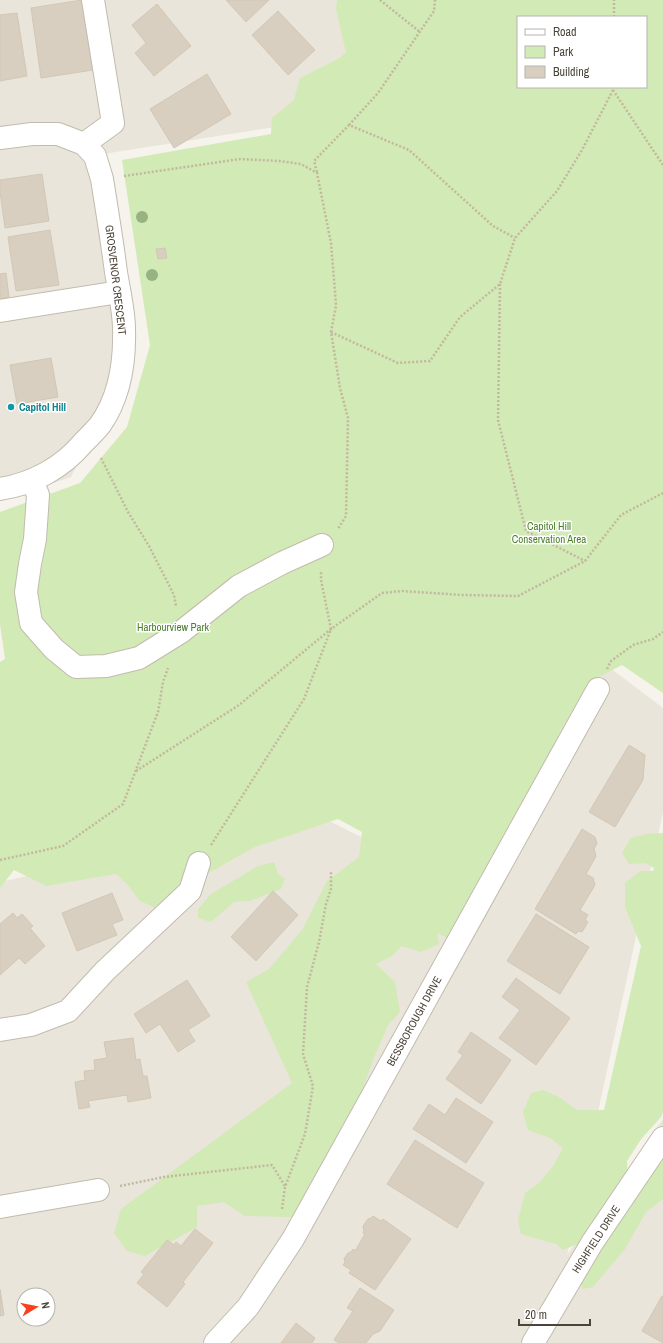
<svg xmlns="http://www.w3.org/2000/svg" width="663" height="1343" font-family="'Archivo Narrow',sans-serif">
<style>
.residential{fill:#eae5da;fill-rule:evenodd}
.green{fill:#d2eab5;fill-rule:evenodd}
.building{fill:#d8cfc1;stroke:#d3c7b4}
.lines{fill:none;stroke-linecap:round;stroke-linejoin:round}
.minor-casing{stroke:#c2bbae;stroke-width:24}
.path{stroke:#c4b79f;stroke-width:2.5;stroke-dasharray:2 2;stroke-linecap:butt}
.minor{stroke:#fff;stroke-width:22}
.tree{fill:#97b381}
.culture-dot{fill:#0f9aa8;stroke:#fff;stroke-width:1.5}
.labels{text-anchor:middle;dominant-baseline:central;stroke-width:3;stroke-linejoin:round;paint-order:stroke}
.street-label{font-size:11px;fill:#4b4439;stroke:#fff}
.culture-label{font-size:11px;font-weight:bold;fill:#0d838f;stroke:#fff;text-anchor:start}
.park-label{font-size:11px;fill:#4a7f2a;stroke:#fff}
</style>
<rect width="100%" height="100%" fill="#f6f3ec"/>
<path class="residential" d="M 0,0 L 400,0 L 300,123 L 103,154 L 132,352 L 71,477 L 0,501 Z
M 593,655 L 663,708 L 663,812 L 567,1255 L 663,1119 L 663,1343 L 0,1343 L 0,882 L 67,867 L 278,795 L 460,887 ZM 24,1295 L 48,1295 L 48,1319 L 24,1319 Z"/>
<path class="green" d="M 337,0 L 663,0 L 663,693 L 622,665 L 589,682 L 558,735 L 563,762 L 558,772 L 529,788 L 527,826 L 448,938 L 437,933 L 439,944 L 421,952 L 401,946 L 392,956 L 376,964 L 395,982 L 400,1012 L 388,1025 L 376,1053 L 364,1085 L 345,1168 L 327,1198 L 291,1217 L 245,1216 L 224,1202 L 197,1206 L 197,1227 L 145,1256 L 127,1251 L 114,1233 L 121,1209 L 292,1083 L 246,982 L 269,969 L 302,930 L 327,881 L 359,857 L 362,832 L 338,819 L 255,847 L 203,876 L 170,916 L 139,900 L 127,884 L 116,874 L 46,886 L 14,870 L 0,888 L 0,662 L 5,659 L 0,624 L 0,512 L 80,483 L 127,427 L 150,345 L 122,160 L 271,134 L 272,118 L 294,100 L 300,78 L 336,60 L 346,53 L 336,9 ZM 518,17 L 646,17 L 646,87 L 518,87 Z
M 663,833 L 663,1112 L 661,1117 L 642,1138 L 627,1161 L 628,1178 L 590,1239 L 563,1250 L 556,1244 L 521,1234 L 518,1220 L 525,1193 L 540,1182 L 553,1166 L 563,1148 L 550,1138 L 528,1130 L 523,1112 L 531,1093 L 543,1090 L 559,1097 L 577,1110 L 604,1110 L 641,946 L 625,907 L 625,883 L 640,871 L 653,871 L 654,868 L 645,863 L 629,864 L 622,853 L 631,838 L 646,834 Z
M 274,862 L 278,874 L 285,879 L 281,889 L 250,901 L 234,902 L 211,922 L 198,918 L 198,909 L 211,894 L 258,866 Z
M 663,1155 L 663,1199 L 646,1212 L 625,1249 L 593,1287 L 583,1289 L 579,1280 Z"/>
<path class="building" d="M 82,0 L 93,70 L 41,78 L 31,8 Z
M 226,0 L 269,0 L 246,22 Z
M 157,4 L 191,46 L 154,76 L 135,53 L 146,43 L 132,25 Z
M 278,11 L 315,50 L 288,75 L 252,35 Z
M 17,13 L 27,76 L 0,81 L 0,15 Z
M 207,74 L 231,114 L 174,148 L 150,109 Z
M 42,174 L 49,221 L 5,228 L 0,192 L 0,180 Z
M 50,230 L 59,285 L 16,291 L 8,237 Z
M 165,248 L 167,258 L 158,259 L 156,249 Z
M 6,273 L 9,297 L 0,299 L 0,274 Z
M 51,358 L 58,397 L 17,404 L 10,365 Z
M 629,745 L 645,755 L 643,780 L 615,827 L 589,812 Z
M 582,829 L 595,837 L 597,843 L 594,849 L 596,856 L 586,874 L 593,878 L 595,885 L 580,910 L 588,915 L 585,920 L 588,922 L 582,932 L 578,931 L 576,934 L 535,909 Z
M 273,891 L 298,915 L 256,961 L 231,937 Z
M 112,893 L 123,920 L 112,924 L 117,935 L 77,951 L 62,913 Z
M 13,913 L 17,918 L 22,914 L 33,926 L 30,928 L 45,946 L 25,964 L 19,958 L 0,975 L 0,924 Z
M 536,914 L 589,947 L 560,994 L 507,961 Z
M 516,978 L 570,1018 L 536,1065 L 499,1038 L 520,1010 L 502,997 Z
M 187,980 L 210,1016 L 188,1030 L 195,1041 L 178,1052 L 160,1024 L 146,1033 L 134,1014 Z
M 471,1032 L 511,1060 L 481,1104 L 446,1079 L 463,1055 L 458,1052 Z
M 133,1038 L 136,1060 L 140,1059 L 143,1076 L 147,1076 L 151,1098 L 128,1102 L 127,1095 L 88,1101 L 90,1107 L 79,1109 L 75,1082 L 85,1080 L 84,1071 L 95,1070 L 94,1060 L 107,1058 L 104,1042 Z
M 456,1098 L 493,1122 L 466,1163 L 413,1129 L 429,1104 L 445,1115 Z
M 415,1140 L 484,1183 L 457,1228 L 387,1184 Z
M 373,1216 L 381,1221 L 383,1219 L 411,1239 L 375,1290 L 349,1273 L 351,1270 L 343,1265 L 345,1262 L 344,1259 L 348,1253 L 351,1252 L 353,1249 L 355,1251 L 365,1234 L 363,1233 L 364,1231 L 363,1226 L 368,1219 L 371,1218 Z
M 195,1229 L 213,1243 L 183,1282 L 185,1284 L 167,1307 L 137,1283 L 144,1274 L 141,1272 L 167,1240 L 174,1245 L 176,1242 L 181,1246 Z
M 360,1288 L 394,1310 L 380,1331 L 373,1334 L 366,1343 L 339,1343 L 334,1340 L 353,1311 L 347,1308 Z
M 0,1289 L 4,1315 L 0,1316 Z
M 662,1296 L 663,1296 L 663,1343 L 642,1331 Z
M 296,1323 L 315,1338 L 312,1343 L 281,1343 Z"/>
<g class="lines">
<defs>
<path id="minor" d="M 0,138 L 32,134 L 58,134 L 84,144 L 95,156 L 102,179 C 107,210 112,241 116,272 C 119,291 124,311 124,329 C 125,362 119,398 100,425 C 95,431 89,437 83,443 C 62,468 32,484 0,489
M 84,144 L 113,123 L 93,0
M 0,311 L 119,292
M 32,480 L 38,495 L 35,539 L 30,564 L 26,592 L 31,623 L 54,649 L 76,667 L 106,666 L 139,658 L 181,632 L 239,586 L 282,563 L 322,545
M 0,1030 L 31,1025 L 68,1011 L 105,971 L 190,891 L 199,863
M 0,1207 L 98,1190
M 215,1343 L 248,1307 L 293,1239 L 598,689
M 533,1343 L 592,1243 L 663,1138"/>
</defs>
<use href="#minor" class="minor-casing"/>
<path class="path" d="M 380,0 L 420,32
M 614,17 L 614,0
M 613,90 L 663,165
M 349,125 L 378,93 L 434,11 L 435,0
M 317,172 L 314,161 L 349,125 L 409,150 L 493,226 L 515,238
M 124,176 L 240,159 L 279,161 L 301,164 L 317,173 L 331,243 L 334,279 L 336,306 L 331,332 L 340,388 L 348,418 L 346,516 L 338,529
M 500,284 L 498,420 L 526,531 L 585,561
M 331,332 L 398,363 L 430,361 L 460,317 L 500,284 L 515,238 L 557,191 L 582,150 L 613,90 L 613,87
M 101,458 L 128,512 L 149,546 L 174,595 L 176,606
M 607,669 L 611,661 L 633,645 L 653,639 L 663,632
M 136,771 L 239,705 L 331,629 L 382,593 L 402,591 L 463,595 L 518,596 L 585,561 L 621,515 L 663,493
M 211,845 L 304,699 L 331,629 L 321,580 L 321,571
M 0,860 L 63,846 L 123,804 L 158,712 L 163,682 L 168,668
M 120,1186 L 164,1177 L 272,1165 L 285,1186
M 282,1209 L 285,1187 L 305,1134 L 313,1086 L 303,1054 L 307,987 L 319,942 L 326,904 L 331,889 L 331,872"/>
<use href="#minor" class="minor"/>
</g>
<g class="tree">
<circle cx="142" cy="217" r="6"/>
<circle cx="152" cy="275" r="6"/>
</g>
<circle class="culture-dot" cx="11" cy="407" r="4"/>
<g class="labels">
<g class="street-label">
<text transform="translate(116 280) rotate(83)">GROSVENOR CRESCENT</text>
<text transform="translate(414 1021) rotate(-61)">BESSBOROUGH DRIVE</text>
<text transform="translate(596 1239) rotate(-57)">HIGHFIELD DRIVE</text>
</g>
<g class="culture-label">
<text x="19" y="407">Capitol Hill</text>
</g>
<g class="park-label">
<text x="549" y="526">Capitol Hill<tspan x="549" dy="13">Conservation Area</tspan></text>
<text x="173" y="627">Harbourview Park</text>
</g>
</g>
<rect x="517" y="16" width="130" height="72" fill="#ffffff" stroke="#b7b4b0"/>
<rect x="525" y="29" width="20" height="6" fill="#ffffff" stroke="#b7b4b0"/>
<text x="553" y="36" font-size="12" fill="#4b4439">Road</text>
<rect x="525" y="46" width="20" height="12" fill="#d2eab5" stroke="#b7b4b0"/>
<text x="553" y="56" font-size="12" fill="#4b4439">Park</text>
<rect x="525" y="66" width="20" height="12" fill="#d8cfc1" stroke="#b7b4b0"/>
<text x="553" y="76" font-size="12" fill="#4b4439">Building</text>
<g transform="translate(36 1307) rotate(80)"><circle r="19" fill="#ffffff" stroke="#b7b4b0"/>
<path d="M0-3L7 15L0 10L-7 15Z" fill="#fc3f1d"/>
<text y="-6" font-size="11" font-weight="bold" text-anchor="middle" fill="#4b4439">N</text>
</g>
<path d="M519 1319v6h71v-6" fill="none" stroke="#4b4439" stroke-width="2"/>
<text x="525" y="1319" font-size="12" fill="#4b4439" stroke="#ffffff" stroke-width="3" paint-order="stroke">20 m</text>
</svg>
